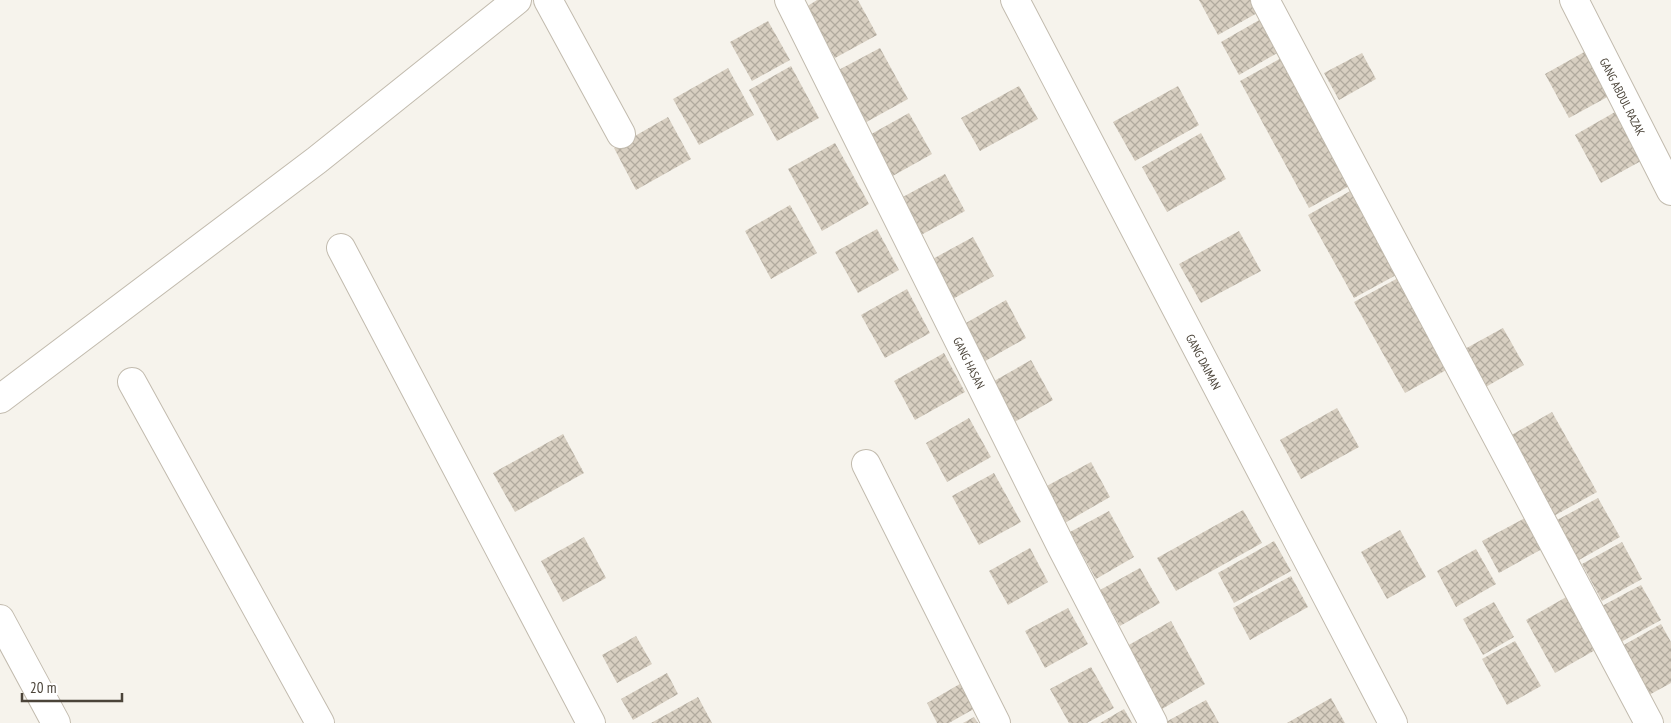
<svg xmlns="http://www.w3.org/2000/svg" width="1671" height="723" font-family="'PT Sans Narrow',sans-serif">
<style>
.building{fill:url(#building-cross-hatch)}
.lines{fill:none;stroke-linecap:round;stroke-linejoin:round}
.minor-casing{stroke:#c2bbae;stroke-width:30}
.minor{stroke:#fff;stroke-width:28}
.labels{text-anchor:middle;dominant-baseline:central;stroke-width:5;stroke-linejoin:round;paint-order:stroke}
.street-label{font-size:12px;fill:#4b4439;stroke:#fff}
</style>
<defs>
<pattern id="building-cross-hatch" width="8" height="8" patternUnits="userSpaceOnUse" patternTransform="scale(1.25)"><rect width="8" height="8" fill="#d8cfc1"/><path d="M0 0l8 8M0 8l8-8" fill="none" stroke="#b1aa9e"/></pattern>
</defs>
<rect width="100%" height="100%" fill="#f6f3ec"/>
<path class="building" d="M 817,0 L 858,0 L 877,35 L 835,58 L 806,7 Z
M 1199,0 L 1252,0 L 1259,12 L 1218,35 Z
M 1261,19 L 1279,52 L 1239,75 L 1221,42 Z
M 768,21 L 790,60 L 752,81 L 730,42 Z
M 880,48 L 908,99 L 861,125 L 833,73 Z
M 1586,51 L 1611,95 L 1569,118 L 1545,74 Z
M 1362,53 L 1376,79 L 1339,100 L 1324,73 Z
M 1283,57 L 1353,184 L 1309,208 L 1240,81 Z
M 791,66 L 819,118 L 777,141 L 749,90 Z
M 728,68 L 754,115 L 699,145 L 673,99 Z
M 1019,86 L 1038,119 L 980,151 L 961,118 Z
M 1178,86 L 1199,125 L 1135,161 L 1113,122 Z
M 1615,112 L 1641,161 L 1601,183 L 1575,135 Z
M 909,113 L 932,154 L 889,178 L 866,137 Z
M 668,117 L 691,159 L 636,190 L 614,148 Z
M 1201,133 L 1226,179 L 1167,212 L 1142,167 Z
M 835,143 L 869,204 L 822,231 L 788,169 Z
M 945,174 L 965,211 L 921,235 L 901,198 Z
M 1352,190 L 1398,274 L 1354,298 L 1308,215 Z
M 790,205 L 817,253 L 771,279 L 745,231 Z
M 877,229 L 899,270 L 858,293 L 835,252 Z
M 1239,231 L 1261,271 L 1201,303 L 1179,264 Z
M 973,237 L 994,276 L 951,300 L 929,261 Z
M 1398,278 L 1448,369 L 1405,393 L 1354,302 Z
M 907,289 L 930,333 L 885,358 L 861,315 Z
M 1006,300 L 1026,338 L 980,364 L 959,327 Z
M 1503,328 L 1524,365 L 1484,388 L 1463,350 Z
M 944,353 L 965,392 L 915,420 L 894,381 Z
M 1031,360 L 1053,400 L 1011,424 L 989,384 Z
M 1337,408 L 1359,447 L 1301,479 L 1280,440 Z
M 1552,412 L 1597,492 L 1552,517 L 1508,437 Z
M 969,418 L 991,457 L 947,482 L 926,443 Z
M 563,434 L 584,473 L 515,512 L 493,473 Z
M 1091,462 L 1110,497 L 1063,524 L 1043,488 Z
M 994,473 L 1021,522 L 979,545 L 952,496 Z
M 1598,498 L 1620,537 L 1579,560 L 1557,520 Z
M 1243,510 L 1262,543 L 1176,591 L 1157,558 Z
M 1109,511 L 1134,557 L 1096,579 L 1070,532 Z
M 1525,518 L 1542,549 L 1499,573 L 1482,541 Z
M 1400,530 L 1426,577 L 1387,599 L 1361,552 Z
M 584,537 L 606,578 L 563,602 L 541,561 Z
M 1274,541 L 1291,571 L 1234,603 L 1218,573 Z
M 1622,542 L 1642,579 L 1602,601 L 1582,564 Z
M 1030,548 L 1048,582 L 1008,605 L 989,571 Z
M 1476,549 L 1496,584 L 1456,607 L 1437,571 Z
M 1140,568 L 1160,603 L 1120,626 L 1100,590 Z
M 1291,576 L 1308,607 L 1250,640 L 1233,608 Z
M 1641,585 L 1661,620 L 1621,642 L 1602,606 Z
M 1568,596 L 1597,649 L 1555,673 L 1526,620 Z
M 1494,602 L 1514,637 L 1483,655 L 1463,619 Z
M 1068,608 L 1088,644 L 1045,668 L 1025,631 Z
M 1171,621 L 1205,684 L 1162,709 L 1127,646 Z
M 1661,624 L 1671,642 L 1671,683 L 1649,695 L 1622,646 Z
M 636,636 L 652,664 L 617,683 L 602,655 Z
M 1515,641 L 1541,686 L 1507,705 L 1482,659 Z
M 1091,667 L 1114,708 L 1087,723 L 1069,723 L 1050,689 Z
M 667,673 L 678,694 L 633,720 L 621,699 Z
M 965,681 L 979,706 L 949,723 L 937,723 L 927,703 Z
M 698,697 L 712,723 L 651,723 Z
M 1331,698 L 1345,723 L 1287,723 Z
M 1206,700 L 1219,723 L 1164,723 Z
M 1124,709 L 1132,723 L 1100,723 Z
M 974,717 L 978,723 L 963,723 Z"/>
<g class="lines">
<defs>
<g id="minor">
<path d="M 548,0 L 621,134"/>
<path id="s1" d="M 789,0 L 1062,548 L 1153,723"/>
<path id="s2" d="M 1015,0 L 1393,723"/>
<path d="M 1265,0 L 1649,723"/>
<path id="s3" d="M 1574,0 L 1671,191"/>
<path d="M 341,248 L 591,723"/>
<path d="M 132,382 L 320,723"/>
<path d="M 0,399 L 317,160 L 517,0"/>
<path d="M 866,464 L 996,723"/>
<path d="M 0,619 L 56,723"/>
</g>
</defs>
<use href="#minor" class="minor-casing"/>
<use href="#minor" class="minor"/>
</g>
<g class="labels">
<g class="street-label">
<text stroke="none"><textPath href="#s3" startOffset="108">GANG ABDUL RAZAK</textPath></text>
<text stroke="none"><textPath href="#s1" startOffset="405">GANG HASAN</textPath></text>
<text stroke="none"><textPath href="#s2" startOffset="408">GANG DAIMAN</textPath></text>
</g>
</g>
<path d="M22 693v8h100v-8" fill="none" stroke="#4b4439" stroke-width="2.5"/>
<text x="30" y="693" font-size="15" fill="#4b4439" stroke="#ffffff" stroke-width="4" paint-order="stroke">20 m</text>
</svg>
